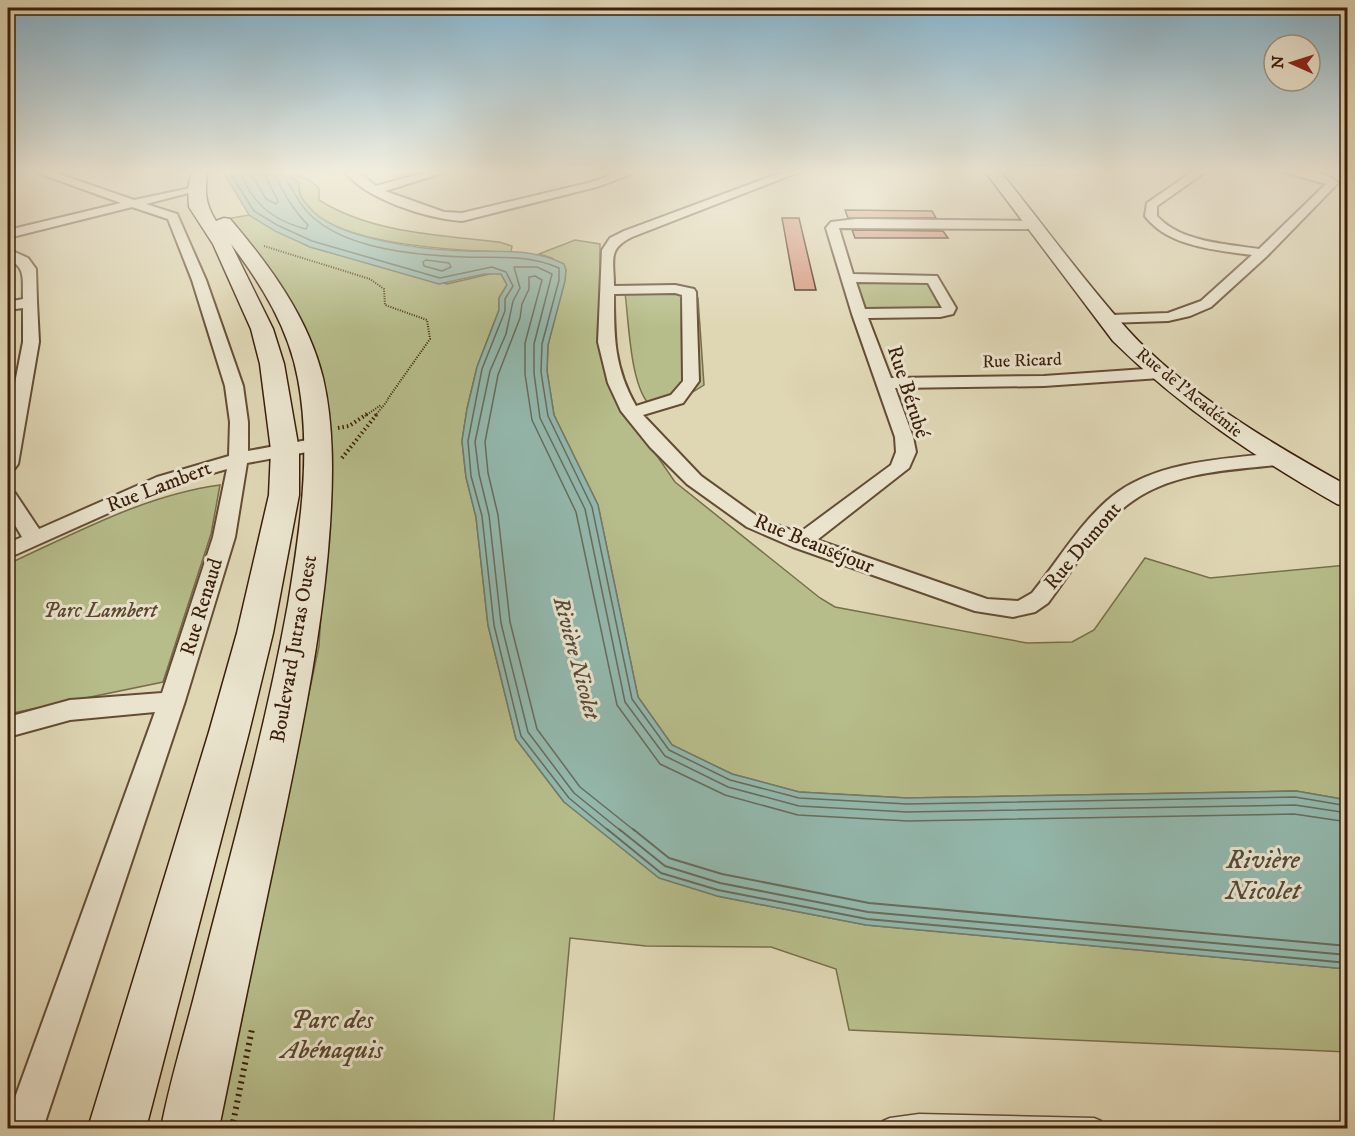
<svg xmlns="http://www.w3.org/2000/svg" width="1355" height="1136" font-family="'IM FELL DW Pica',serif">
<style>
.green{fill:#b6bd8a;stroke:#796e4a;stroke-width:1.5}
.water{fill:#93b9ae;stroke:#707b6c;stroke-width:1.5}
.lines{fill:none;stroke-linecap:round;stroke-linejoin:round}
.shore-far1{stroke:#686c5c;stroke-width:1.5}
.shore{stroke:#686c5c;stroke-width:2}
.building{fill:#d5967e;stroke:#3c1e0a;stroke-width:1.5}
.lane-casing{stroke:#654c34;stroke-width:3}
.street-casing{stroke:#654c34;stroke-width:4}
.secondary-casing{stroke:#3c1e0a;stroke-width:3}
.path-far2{stroke:#3c1e0a;stroke-width:2;stroke-dasharray:1 1.5;stroke-linecap:butt}
.path-far1{stroke:#3c1e0a;stroke-width:4;stroke-dasharray:1.5 3;stroke-linecap:butt}
.path{stroke:#3c1e0a;stroke-width:6;stroke-dasharray:2 4.5;stroke-linecap:butt}
.lane{fill:#eae4ce;fill-rule:evenodd}
.street{fill:#eae4ce;fill-rule:evenodd}
.secondary{fill:#eae4ce;fill-rule:evenodd}
.labels{text-anchor:middle;dominant-baseline:central;stroke-width:6;stroke-linejoin:round;paint-order:stroke}
.far-street-label{font-size:18px;fill:#3c1e0a;stroke:#eae4ce}
.street-label{font-size:21px;fill:#3c1e0a;stroke:#eae4ce}
.park-label{font-size:21px;font-style:italic;fill:#5a462a;stroke:#eae4ce}
.water-label{font-size:22px;font-style:italic;fill:#564c3b;stroke:#eae4ce}
.near-park-label{font-size:26px;font-style:italic;fill:#5a462a;stroke:#eae4ce}
.near-water-label{font-size:27px;font-style:italic;fill:#564c3b;stroke:#eae4ce}
</style>
<rect width="100%" height="100%" fill="#dfd6b4"/>
<filter id="stains"><feTurbulence type="fractalNoise" baseFrequency=".00333" numOctaves="4"/><feColorMatrix values="0 0 0 0 .2 0 0 0 0 .09 0 0 0 0 .02 0 0 0 .5 -.17"/></filter>
<radialGradient id="worn" r=".72"><stop offset=".6" stop-color="#630" stop-opacity="0"/><stop offset="1" stop-color="#630" stop-opacity=".3"/></radialGradient>
<path class="green" d="M 288,173 L 308,179 L 319,188 L 319,200 C 371,233 439,235 499,242 L 512,246 L 511,252 C 467,251 297,247 299,183 Z
M 249,215 L 310,247 L 447,284 L 494,273 L 501,274 L 507,285 L 499,298 L 499,310 L 477,367 L 467,409 L 462,441 L 466,477 L 476,517 L 488,625 L 516,739 L 564,802 L 717,896 L 866,925 L 1347,969 L 1347,1052 L 849,1030 L 836,969 L 771,947 L 646,946 L 570,938 L 553,1128 L 217,1128 L 319,646 L 331,446 L 287,298 L 257,251 L 226,219 Z
M 575,240 L 600,244 L 599,343 L 611,389 L 675,482 L 820,598 L 835,607 L 1027,643 L 1072,642 L 1094,630 L 1145,558 L 1210,578 L 1347,565 L 1347,800 L 1296,791 L 907,798 L 799,792 L 732,774 L 672,745 L 638,697 L 598,505 L 554,415 L 547,371 L 548,345 L 566,270 L 552,258 L 539,254 Z
M 849,278 L 926,278 L 949,308 L 859,314 Z
M 685,291 L 694,293 L 698,298 L 704,385 C 689,395 670,406 652,407 C 630,390 629,322 625,293 Z
M 220,485 L 211,534 L 163,682 L 8,714 L 8,564 C 76,533 145,495 220,485 Z"/>
<path class="water" d="M 227,170 L 289,170 L 291,178 L 299,183 C 300,186 298,189 299,192 C 299,197 306,203 309,207 C 334,239 424,250 465,251 C 498,252 533,248 564,264 L 566,270 L 565,281 L 548,345 L 547,371 L 554,415 L 598,505 L 638,697 L 672,745 L 732,774 L 799,792 L 907,798 L 1296,791 L 1347,800 L 1347,969 L 866,925 L 717,896 L 659,878 L 564,802 L 516,739 L 488,625 L 476,517 L 466,477 L 462,441 L 467,409 L 477,367 L 499,310 L 499,298 L 507,285 L 501,274 L 484,274 L 439,284 L 310,247 L 275,231 L 249,215 L 225,175 Z"/>
<g class="lines">
<path class="shore-far1" d="M 232,170 L 232,176 L 254,211 L 277,225 L 312,241 L 440,278 L 492,267 L 506,272 L 513,286 L 505,299 L 505,311 L 482,369 L 468,441 L 471,476 L 482,516 L 494,625 L 521,736 L 569,798 L 609,831
M 240,170 C 250,202 274,221 306,229 L 308,225 C 296,213 277,186 275,170
M 249,170 L 266,199 L 276,204 L 278,201 L 267,179 L 266,170
M 283,170 C 284,179 291,186 295,194 C 321,248 410,255 464,257 C 497,258 528,254 559,268 L 559,280 L 542,344 L 541,372 L 548,416 L 592,507 L 632,699 L 669,750 L 730,780 L 799,798 L 907,804 L 1295,797 L 1348,806
M 426,260 L 449,263 L 451,267 L 442,271 L 424,266 L 423,262 Z
M 621,831 L 574,793 L 528,732 L 501,623 L 489,515 L 479,474 L 475,442 L 490,371 L 506,334 L 513,301 L 520,288 L 514,267 L 537,267 L 552,274 L 534,344 L 534,373 L 540,418 L 585,509 L 625,702 L 665,756 L 728,787 L 799,806 L 907,812 L 1295,805 L 1348,813
M 635,831 L 580,787 L 537,729 L 510,622 L 498,515 L 488,473 L 485,442 L 498,375 L 520,318 L 522,304 L 529,289 L 529,277 L 535,276 L 542,280 L 525,343 L 525,374 L 532,420 L 576,512 L 617,705 L 660,764 L 725,795 L 798,815 L 908,821 L 1294,814 L 1348,822"/>
<path class="shore" d="M 607,829 L 661,873 L 718,890 L 867,919 L 1348,963
M 619,829 L 665,866 L 720,883 L 868,912 L 1348,955
M 633,829 L 669,858 L 722,874 L 869,903 L 1348,946"/>
</g>
<path class="building" d="M 845,210 L 932,211 L 936,218 L 848,218 Z
M 782,218 L 799,218 L 816,290 L 795,290 Z
M 852,230 L 943,231 L 948,238 L 855,238 Z"/>
<g class="lines">
<defs>
<path id="lane" d="M 919,1114 L 1094,1118 L 1101,1121 L 1104,1128 L 880,1128 L 883,1121 L 890,1118 Z"/>
<path id="street" d="M 30,170 L 47,170 L 134,200 L 200,186 L 200,190 L 146,204 L 177,214 L 206,280 L 243,386 L 248,422 L 248,451 L 318,438 L 325,440 L 327,444 L 325,448 L 318,450 L 247,463 L 235,537 L 185,701 L 43,1128 L 8,1128 L 8,1117 L 155,712 L 70,720 L 8,737 L 8,717 L 70,700 L 162,693 L 213,537 L 227,469 L 171,485 L 8,558 L 8,543 L 22,537 L 8,513 L 8,491 L 15,493 L 39,529 L 157,477 L 229,456 L 230,422 L 225,386 L 192,280 L 168,219 L 132,207 L 8,238 L 8,230 L 121,203 Z
M 344,170 L 355,170 L 376,186 L 434,170 L 452,170 L 385,191 L 444,212 L 462,213 L 592,182 L 625,170 L 642,170 L 600,186 L 462,221 C 429,219 363,199 344,170 Z
M 788,170 L 804,170 L 632,237 C 607,249 614,260 614,286 L 675,285 L 694,289 L 696,292 L 699,381 L 683,403 L 643,415 L 701,476 L 761,519 L 799,533 L 891,465 L 896,452 L 895,437 L 852,314 L 826,228 L 831,222 L 856,219 L 1035,221 L 1041,225 L 1035,229 L 839,228 L 853,274 L 937,276 L 956,308 L 953,314 L 940,317 L 868,318 L 891,378 L 1044,376 L 1160,368 L 1168,373 L 1160,378 L 1044,386 L 895,388 L 913,437 L 916,452 L 909,468 L 817,540 L 987,599 L 1018,601 L 1032,593 C 1059,560 1083,517 1118,492 C 1162,461 1225,459 1277,453 L 1284,455 L 1287,459 L 1284,463 L 1277,465 C 1229,470 1175,472 1134,500 C 1098,524 1074,569 1048,603 L 1035,612 L 1013,617 L 975,611 L 793,547 L 747,527 L 687,484 L 650,447 L 621,411 L 608,383 L 598,342 L 602,250 L 610,238 L 624,231 ZM 856,282 L 928,283 L 942,308 L 865,309 ZM 675,293 L 682,295 L 683,381 L 671,395 L 636,406 C 614,367 614,338 614,294 Z
M 1195,170 L 1208,170 L 1157,206 L 1157,216 C 1180,242 1226,244 1259,249 L 1326,184 L 1277,170 C 1296,170 1324,169 1338,183 L 1267,256 L 1211,307 L 1190,316 L 1168,321 L 1106,323 L 1103,320 L 1111,315 L 1168,313 L 1201,301 L 1252,255 C 1217,250 1168,247 1145,216 L 1147,203 Z
M 8,249 L 28,258 L 36,269 L 37,302 L 39,342 L 18,464 L 15,468 L 8,470 L 8,419 L 23,342 L 23,308 L 8,310 L 8,302 L 23,299 C 22,279 27,269 8,258 Z"/>
<path id="secondary" d="M 192,170 L 208,170 C 204,190 205,204 216,221 L 224,218 L 230,219 C 270,266 308,317 323,378 C 334,426 333,476 330,525 C 324,618 306,710 287,802 C 264,911 241,1019 219,1128 L 161,1128 C 170,1081 185,1033 197,985 C 229,859 265,732 288,604 C 300,531 312,452 298,379 C 289,329 262,285 231,244 L 273,329 L 284,364 L 299,450 L 299,495 L 273,633 L 249,732 L 146,1128 L 88,1128 L 209,732 L 237,633 L 269,495 L 271,450 L 260,364 L 251,329 L 213,244 L 189,207 L 188,188 Z
M 984,170 L 999,170 C 1042,223 1083,280 1128,330 C 1185,393 1274,445 1348,486 L 1348,507 L 1337,504 C 1256,458 1180,407 1113,341 Z"/>
</defs>
<use href="#lane" class="lane-casing"/>
<use href="#street" class="street-casing"/>
<use href="#secondary" class="secondary-casing"/>
<path class="path-far2" d="M 264,246 L 370,279 L 384,289 L 385,305 L 427,320 L 430,339 L 387,400
M 365,416 L 381,405
M 375,416 L 388,400"/>
<path class="path-far1" d="M 338,428 L 349,426 L 367,414
M 342,458 L 377,414"/>
<path class="path" d="M 232,1128 L 252,1029"/>
<use href="#lane" class="lane"/>
<use href="#street" class="street"/>
<use href="#secondary" class="secondary"/>
</g>
<linearGradient id="sky" x2="0" y2="1"><stop stop-color="#86b6d1"/><stop offset="0.52" stop-color="#f1eddd"/><stop offset="1" stop-color="#f1eddd" stop-opacity="0"/></linearGradient>
<rect width="1355" height="329" fill="url(#sky)"/>
<g class="labels">
<g class="far-street-label">
<text transform="translate(1022 361) rotate(-2)">Rue Ricard</text>
<text transform="translate(1189 393) rotate(39)">Rue de l'Académie</text>
</g>
<g class="street-label">
<text transform="translate(908 392) rotate(72)">Rue Bérubé</text>
<text transform="translate(159 487) rotate(-21)">Rue Lambert</text>
<text transform="translate(814 544) rotate(22)">Rue Beauséjour</text>
<text transform="translate(1083 546) rotate(-50)">Rue Dumont</text>
<text transform="translate(202 607) rotate(-73)">Rue Renaud</text>
<text transform="translate(294 649) rotate(-80)">Boulevard Jutras Ouest</text>
</g>
<g class="park-label">
<text x="100" y="611">Parc Lambert</text>
</g>
<g class="water-label">
<text transform="translate(576 658) rotate(75)">Rivière Nicolet</text>
</g>
<g class="near-park-label">
<text x="332" y="1020">Parc des<tspan x="332" dy="30">Abénaquis</tspan></text>
</g>
<g class="near-water-label">
<text x="1263" y="860">Rivière<tspan x="1263" dy="31">Nicolet</tspan></text>
</g>
</g>
<rect width="1355" height="1136" fill="none" stroke="#dfd6b4" stroke-width="30"/>
<rect x="9" y="9" width="1337" height="1118" fill="none" stroke="#3c1e0a" stroke-width="3"/>
<rect x="15" y="15" width="1325" height="1106" fill="none" stroke="#3c1e0a" stroke-width="1.5"/>
<g transform="translate(1292 63) rotate(273)"><circle r="28" fill="#eae4ce" stroke="#a49580" stroke-width="1.5"/>
<path d="M0-4.5L10 22L0 15L-10 22Z" fill="#8f2418"/>
<text y="-9" font-size="16" font-weight="bold" text-anchor="middle" fill="#3c1e0a">N</text>
</g>
<rect width="100%" height="100%" filter="url(#stains)"/>
<rect width="100%" height="100%" fill="url(#worn)"/>
</svg>
